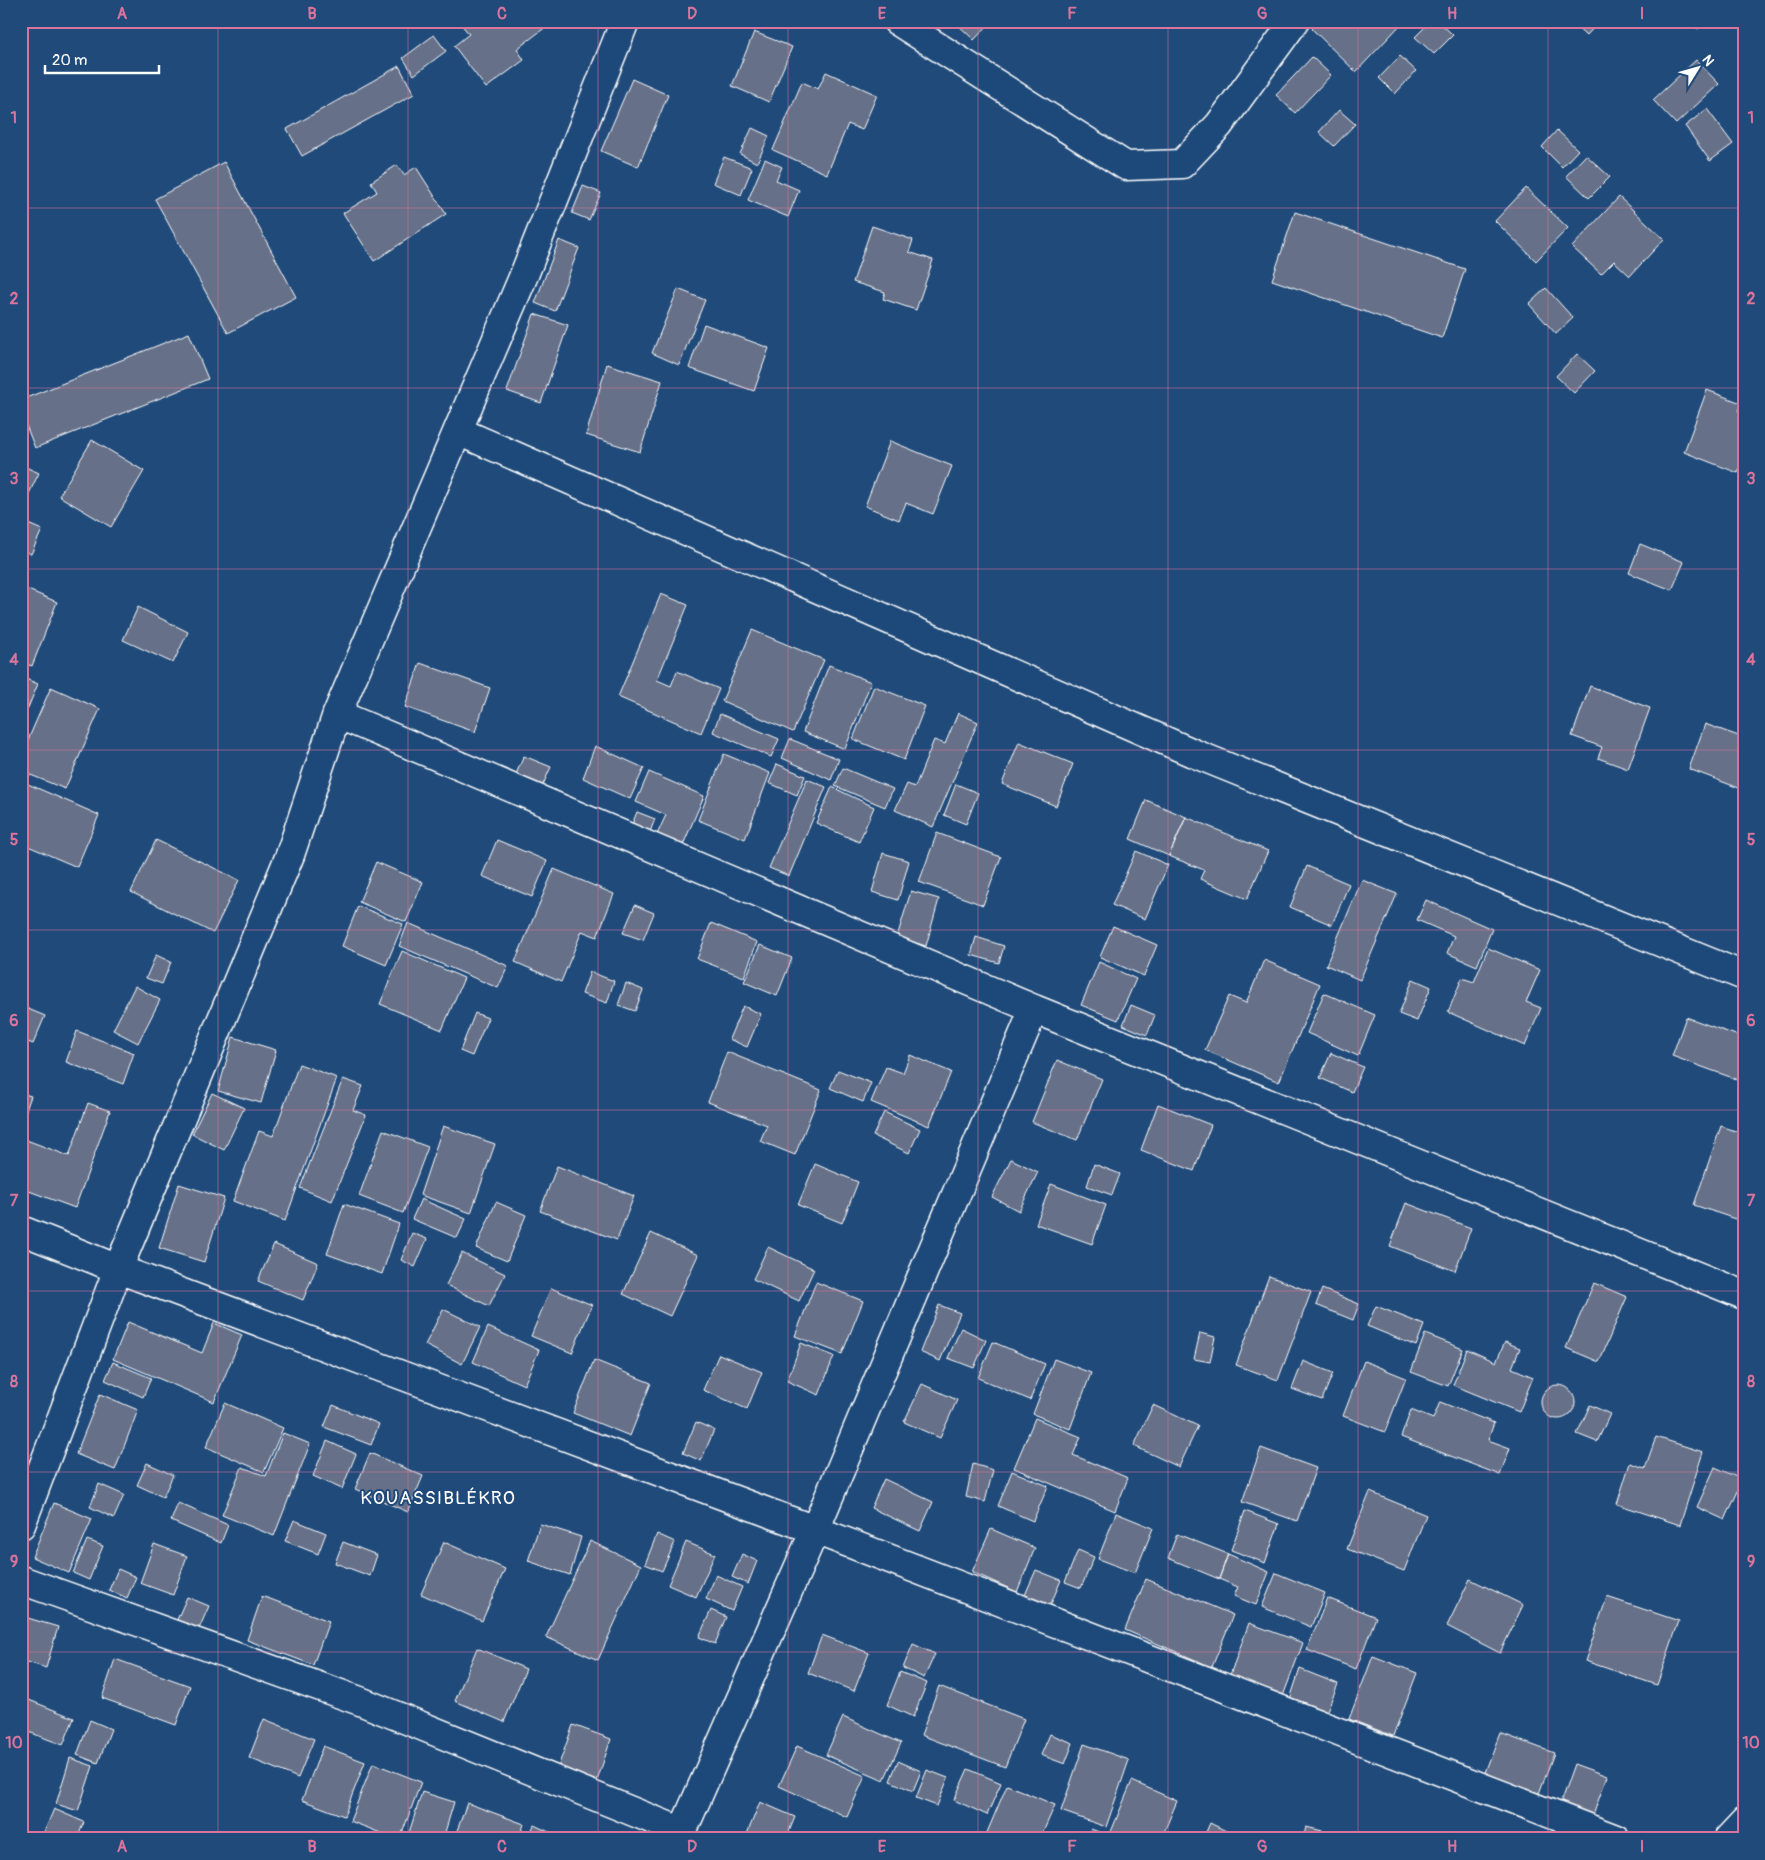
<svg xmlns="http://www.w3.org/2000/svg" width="1765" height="1860" font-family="Pangolin,sans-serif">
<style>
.building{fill:#666f88;stroke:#fff}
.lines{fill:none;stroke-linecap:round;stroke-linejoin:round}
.minor-casing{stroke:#fff;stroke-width:31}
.minor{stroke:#1f4a7a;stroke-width:28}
.grid{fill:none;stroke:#da749d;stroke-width:1;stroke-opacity:0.55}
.labels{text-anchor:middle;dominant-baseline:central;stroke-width:4;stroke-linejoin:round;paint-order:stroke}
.quarter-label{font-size:19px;letter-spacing:1px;fill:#fff;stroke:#1f4a7a}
.neatline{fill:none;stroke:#da749d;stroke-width:2}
.grid-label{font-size:16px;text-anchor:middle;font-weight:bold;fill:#da749d}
</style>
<rect width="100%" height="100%" fill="#1f4a7a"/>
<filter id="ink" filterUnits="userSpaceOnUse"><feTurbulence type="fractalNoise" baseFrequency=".02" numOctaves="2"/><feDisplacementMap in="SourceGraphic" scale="10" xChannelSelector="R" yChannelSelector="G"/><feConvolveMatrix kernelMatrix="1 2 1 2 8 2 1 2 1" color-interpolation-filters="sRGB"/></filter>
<g filter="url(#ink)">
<path class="building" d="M 465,21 L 550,21 L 551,23 L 517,49 L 524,60 L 486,88 L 454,46 L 469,34 L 461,24 Z
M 954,21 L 992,21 L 974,40 Z
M 1319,21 L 1401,21 L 1403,22 L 1356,72 L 1312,29 Z
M 1431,21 L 1438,21 L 1453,35 L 1434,54 L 1415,37 Z
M 1570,21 L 1600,21 L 1586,36 Z
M 1689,21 L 1705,21 L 1698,29 Z
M 754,32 L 792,47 L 769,102 L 732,86 Z
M 434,35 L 446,51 L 414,75 L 403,58 Z
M 1400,56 L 1416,71 L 1395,94 L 1379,78 Z
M 1312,57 L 1331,75 L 1295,113 L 1276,95 Z
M 1696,60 L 1719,84 L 1676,124 L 1653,100 Z
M 399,66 L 414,94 L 302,156 L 287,129 Z
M 826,72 L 877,95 L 862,130 L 848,124 L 827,174 L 773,150 L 802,82 L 818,89 Z
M 632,79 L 668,95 L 638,167 L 601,151 Z
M 1707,109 L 1733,144 L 1710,161 L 1685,126 Z
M 1339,110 L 1355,124 L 1334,146 L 1319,132 Z
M 752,128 L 769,136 L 757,163 L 740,154 Z
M 1557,130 L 1578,150 L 1562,167 L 1542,147 Z
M 1586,155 L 1610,177 L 1589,198 L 1566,176 Z
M 724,157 L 752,168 L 741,195 L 713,183 Z
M 765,159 L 782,167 L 776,180 L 799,190 L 788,217 L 748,200 Z
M 224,162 L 296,297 L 228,333 L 155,199 Z
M 397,165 L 404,175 L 416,167 L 446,214 L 374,261 L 343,213 L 377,192 L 371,182 Z
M 583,186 L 601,193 L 589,220 L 572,213 Z
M 1526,188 L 1568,228 L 1536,261 L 1495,221 Z
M 1619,197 L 1664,239 L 1630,276 L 1614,261 L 1601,274 L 1572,247 Z
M 1295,212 L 1465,269 L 1442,338 L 1272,280 Z
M 872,226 L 913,240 L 909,252 L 933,260 L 916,310 L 883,299 L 885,292 L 853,282 Z
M 559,240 L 579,248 L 555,311 L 535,303 Z
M 1546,288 L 1573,318 L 1556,334 L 1529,304 Z
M 678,289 L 705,300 L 679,365 L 652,353 Z
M 534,314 L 568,325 L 541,403 L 507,391 Z
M 704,324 L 769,348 L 754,391 L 689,368 Z
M 189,333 L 208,379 L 35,448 L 21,413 L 21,400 Z
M 1577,354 L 1595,371 L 1574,393 L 1556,376 Z
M 607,364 L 662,381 L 640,452 L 586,435 Z
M 1707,390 L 1741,403 L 1738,411 L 1744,413 L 1744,457 L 1738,473 L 1684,452 Z
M 92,440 L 144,471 L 111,527 L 59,496 Z
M 890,441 L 952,466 L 933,514 L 906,503 L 899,520 L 865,506 Z
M 21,465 L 39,473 L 21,510 Z
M 21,521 L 42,530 L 31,554 L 21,550 Z
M 1640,544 L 1684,562 L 1672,590 L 1629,573 Z
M 21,587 L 57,602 L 32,666 L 21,662 Z
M 661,594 L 688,605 L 657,680 L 671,686 L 677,671 L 719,689 L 701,733 L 618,697 Z
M 138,607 L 188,632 L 173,663 L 123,640 Z
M 752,630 L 824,660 L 793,732 L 722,701 Z
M 420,663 L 490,688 L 475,732 L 405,707 Z
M 829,665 L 871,682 L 845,749 L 803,732 Z
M 21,677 L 38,684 L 21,724 Z
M 874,686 L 925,706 L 904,760 L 853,739 Z
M 1590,686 L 1650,708 L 1628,769 L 1598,758 L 1602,747 L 1572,736 Z
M 51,687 L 100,709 L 65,789 L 21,771 L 21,756 Z
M 958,713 L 978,722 L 933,827 L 895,810 L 907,784 L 915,787 L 934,740 L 945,744 Z
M 720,714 L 779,739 L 771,757 L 713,732 Z
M 1705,724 L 1744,738 L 1744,790 L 1689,769 Z
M 790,739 L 839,759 L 831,780 L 782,758 Z
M 1019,742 L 1073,764 L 1056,806 L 1002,784 Z
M 595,746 L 644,768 L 630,799 L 583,778 Z
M 724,754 L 770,773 L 745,839 L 698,820 Z
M 524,756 L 551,767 L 542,787 L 515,776 Z
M 777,764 L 805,776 L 797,795 L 769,783 Z
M 843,768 L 893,789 L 885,807 L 835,786 Z
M 649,772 L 704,796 L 680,852 L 654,841 L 666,815 L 636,802 Z
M 807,779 L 826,787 L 789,876 L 769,868 Z
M 21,781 L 99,815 L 77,867 L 21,843 Z
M 956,784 L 978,793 L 966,824 L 944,815 Z
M 832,787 L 874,807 L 859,842 L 816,823 Z
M 1146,800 L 1186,817 L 1169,856 L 1130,839 Z
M 637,812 L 655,819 L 648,837 L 630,829 Z
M 1186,817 L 1268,851 L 1247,899 L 1200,879 L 1204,870 L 1169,856 Z
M 937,833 L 1001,857 L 983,905 L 919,882 Z
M 156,840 L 239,880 L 213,933 L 131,892 Z
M 497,840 L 547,861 L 532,897 L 482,876 Z
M 1136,851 L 1168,865 L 1145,919 L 1112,905 Z
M 883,853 L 909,861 L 898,900 L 872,892 Z
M 376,862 L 423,882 L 406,922 L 359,902 Z
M 1307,866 L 1349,884 L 1332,925 L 1290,907 Z
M 554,869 L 614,894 L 597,937 L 582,931 L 561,982 L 515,962 Z
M 1362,880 L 1397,894 L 1360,980 L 1326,965 Z
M 911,891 L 939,899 L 926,946 L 897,937 Z
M 1426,900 L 1492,929 L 1477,966 L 1447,953 L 1454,936 L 1417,920 Z
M 635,905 L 654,913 L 643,940 L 623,933 Z
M 358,906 L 403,924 L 386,965 L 342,946 Z
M 408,923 L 508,966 L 498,988 L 399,946 Z
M 711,923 L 757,942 L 744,977 L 697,959 Z
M 1113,926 L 1157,945 L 1144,976 L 1100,957 Z
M 976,937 L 1004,946 L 999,963 L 971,955 Z
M 760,945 L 792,958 L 777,996 L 744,982 Z
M 1488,948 L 1540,970 L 1526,1002 L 1541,1008 L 1525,1046 L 1448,1012 L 1462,978 L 1474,982 Z
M 402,951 L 464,978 L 442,1030 L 380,1004 Z
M 156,955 L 171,962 L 162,984 L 146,978 Z
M 1264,960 L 1320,984 L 1279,1082 L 1205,1050 L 1229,996 L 1246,1003 Z
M 1099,962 L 1136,979 L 1118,1020 L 1081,1005 Z
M 590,972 L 614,981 L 607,1003 L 582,994 Z
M 1413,979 L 1431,987 L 1417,1021 L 1399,1014 Z
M 626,983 L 643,990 L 635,1011 L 618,1005 Z
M 135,986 L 160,1000 L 138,1043 L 113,1030 Z
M 1324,993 L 1375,1015 L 1358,1056 L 1307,1033 Z
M 1131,1005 L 1155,1015 L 1147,1035 L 1123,1025 Z
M 21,1006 L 45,1016 L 33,1044 L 21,1039 Z
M 743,1006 L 761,1014 L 747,1047 L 729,1039 Z
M 475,1013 L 488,1018 L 472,1056 L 460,1051 Z
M 1686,1017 L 1744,1038 L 1744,1082 L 1672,1056 Z
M 77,1031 L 134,1053 L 123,1084 L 66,1062 Z
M 233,1037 L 276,1050 L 261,1103 L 218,1091 Z
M 727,1052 L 821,1090 L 795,1155 L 760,1141 L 767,1125 L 708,1102 Z
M 1331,1053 L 1363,1067 L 1352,1092 L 1320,1078 Z
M 910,1055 L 951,1072 L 929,1126 L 871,1102 L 886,1067 L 903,1073 Z
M 1057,1060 L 1102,1079 L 1077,1140 L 1032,1122 Z
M 299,1064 L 337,1078 L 285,1221 L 233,1201 L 259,1131 L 273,1136 Z
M 838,1070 L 871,1083 L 863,1102 L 830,1088 Z
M 343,1079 L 363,1086 L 353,1110 L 366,1115 L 332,1201 L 300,1188 Z
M 21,1093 L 31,1096 L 21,1124 Z
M 212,1093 L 244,1108 L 224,1150 L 192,1134 Z
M 88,1103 L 110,1111 L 75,1208 L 21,1188 L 21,1138 L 69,1156 Z
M 1158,1104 L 1211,1125 L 1194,1171 L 1141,1150 Z
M 884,1112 L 920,1129 L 909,1153 L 873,1136 Z
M 443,1126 L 495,1144 L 471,1213 L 420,1195 Z
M 1721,1126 L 1744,1134 L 1744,1222 L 1694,1205 Z
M 383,1130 L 428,1147 L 403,1213 L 359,1196 Z
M 1011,1159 L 1038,1172 L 1019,1211 L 992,1197 Z
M 815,1164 L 858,1182 L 842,1223 L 798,1205 Z
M 1094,1164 L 1120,1174 L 1112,1195 L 1087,1186 Z
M 557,1166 L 634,1196 L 617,1240 L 540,1211 Z
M 179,1184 L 224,1198 L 204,1262 L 159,1248 Z
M 1051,1184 L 1106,1205 L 1092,1244 L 1036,1224 Z
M 421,1199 L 466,1219 L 457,1238 L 412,1219 Z
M 496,1202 L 526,1215 L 507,1261 L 476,1248 Z
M 1406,1203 L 1471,1228 L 1455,1271 L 1390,1246 Z
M 344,1204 L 399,1224 L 382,1274 L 327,1254 Z
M 412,1233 L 427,1239 L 415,1267 L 401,1260 Z
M 651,1233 L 698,1255 L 670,1316 L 623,1294 Z
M 274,1244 L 318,1263 L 303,1300 L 258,1281 Z
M 768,1247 L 814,1269 L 799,1301 L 753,1279 Z
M 462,1253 L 505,1274 L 489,1306 L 446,1285 Z
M 1269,1276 L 1311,1292 L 1278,1380 L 1236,1365 Z
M 816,1282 L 863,1301 L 842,1354 L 795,1336 Z
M 1594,1283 L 1627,1297 L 1599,1362 L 1566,1348 Z
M 551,1288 L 592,1305 L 572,1353 L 531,1336 Z
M 1322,1289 L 1359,1304 L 1353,1320 L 1316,1305 Z
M 939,1305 L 960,1313 L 940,1361 L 920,1352 Z
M 1376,1306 L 1424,1325 L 1416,1346 L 1367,1326 Z
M 443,1309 L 480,1327 L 462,1364 L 425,1345 Z
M 128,1322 L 202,1353 L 214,1323 L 242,1335 L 214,1402 L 113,1359 Z
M 488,1327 L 539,1350 L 524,1385 L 473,1362 Z
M 961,1328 L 986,1340 L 974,1368 L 948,1358 Z
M 1200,1333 L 1215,1337 L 1210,1362 L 1194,1359 Z
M 1425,1334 L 1463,1349 L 1448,1386 L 1411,1372 Z
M 993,1342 L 1045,1364 L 1030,1400 L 978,1378 Z
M 1505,1342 L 1520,1348 L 1512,1368 L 1533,1377 L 1519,1412 L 1453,1385 L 1467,1349 L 1496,1362 Z
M 801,1343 L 834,1356 L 819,1395 L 787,1381 Z
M 719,1354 L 762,1372 L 747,1409 L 703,1390 Z
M 1054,1359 L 1091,1373 L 1070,1429 L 1033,1414 Z
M 594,1360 L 651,1383 L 630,1436 L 573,1413 Z
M 1303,1361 L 1333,1373 L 1322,1400 L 1292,1389 Z
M 1364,1361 L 1406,1378 L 1385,1432 L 1343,1416 Z
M 113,1362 L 151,1378 L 143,1397 L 105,1380 Z
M 922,1384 L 957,1400 L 940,1438 L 904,1422 Z
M1541 1402a17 17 0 1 1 34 0a17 17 0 1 1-34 0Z
M 100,1394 L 138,1410 L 115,1470 L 76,1454 Z
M 1440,1402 L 1494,1423 L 1488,1440 L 1510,1448 L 1500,1475 L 1401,1437 L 1411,1410 L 1433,1419 Z
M 225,1403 L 283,1428 L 264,1472 L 206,1447 Z
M 333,1405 L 379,1424 L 371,1445 L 324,1427 Z
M 1153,1405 L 1198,1426 L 1179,1467 L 1134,1446 Z
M 1590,1405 L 1610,1414 L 1597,1442 L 1577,1434 Z
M 1035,1418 L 1081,1437 L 1073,1455 L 1128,1478 L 1115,1511 L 1014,1468 Z
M 696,1422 L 714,1430 L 701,1461 L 683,1453 Z
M 283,1433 L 310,1444 L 274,1536 L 222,1515 L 242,1467 L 266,1476 Z
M 1656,1437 L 1703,1452 L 1680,1525 L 1617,1504 L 1630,1463 L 1645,1468 Z
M 327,1441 L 356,1454 L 342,1489 L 313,1476 Z
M 1261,1448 L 1316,1468 L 1297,1521 L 1242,1502 Z
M 370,1453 L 423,1476 L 408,1512 L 355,1489 Z
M 147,1463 L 173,1475 L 163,1497 L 137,1485 Z
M 973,1464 L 993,1470 L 985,1502 L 966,1497 Z
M 1715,1467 L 1743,1480 L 1725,1520 L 1697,1507 Z
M 1012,1471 L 1048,1486 L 1033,1521 L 998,1506 Z
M 884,1479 L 933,1502 L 920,1531 L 871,1508 Z
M 99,1484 L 124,1495 L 114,1518 L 90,1507 Z
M 1370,1492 L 1426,1515 L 1404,1571 L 1347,1549 Z
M 54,1503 L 92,1519 L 69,1573 L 32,1557 Z
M 178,1503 L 228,1525 L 221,1543 L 171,1521 Z
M 1245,1511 L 1279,1524 L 1265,1563 L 1231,1550 Z
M 1116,1513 L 1153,1528 L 1135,1573 L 1098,1559 Z
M 294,1520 L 326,1533 L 318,1554 L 285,1541 Z
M 540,1524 L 581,1537 L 570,1575 L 528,1561 Z
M 991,1529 L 1035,1548 L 1017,1592 L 972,1572 Z
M 657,1534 L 675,1542 L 662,1571 L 645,1564 Z
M 1177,1534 L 1228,1554 L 1219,1579 L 1168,1558 Z
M 87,1540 L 103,1546 L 89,1580 L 73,1573 Z
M 590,1541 L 641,1565 L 598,1660 L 546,1637 Z
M 343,1542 L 377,1555 L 370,1576 L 335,1563 Z
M 444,1542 L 505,1569 L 482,1621 L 421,1594 Z
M 686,1542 L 715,1554 L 696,1597 L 668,1585 Z
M 154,1544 L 187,1556 L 173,1595 L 140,1583 Z
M 1078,1550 L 1094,1557 L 1081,1588 L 1065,1582 Z
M 742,1554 L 757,1561 L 748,1584 L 732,1577 Z
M 1228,1554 L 1269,1572 L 1256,1605 L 1234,1596 L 1238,1587 L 1219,1579 Z
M 118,1569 L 136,1577 L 127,1598 L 109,1590 Z
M 1036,1570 L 1061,1580 L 1050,1606 L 1025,1595 Z
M 1276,1573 L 1325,1593 L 1311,1627 L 1262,1607 Z
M 716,1575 L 742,1587 L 732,1611 L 706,1599 Z
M 1146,1579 L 1233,1615 L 1212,1667 L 1125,1630 Z
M 1470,1579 L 1523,1605 L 1500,1653 L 1447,1626 Z
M 262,1596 L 329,1621 L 313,1665 L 247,1640 Z
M 187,1597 L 209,1606 L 198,1631 L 176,1622 Z
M 1607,1597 L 1679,1621 L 1657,1685 L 1585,1661 Z
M 1327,1598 L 1376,1617 L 1356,1669 L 1307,1650 Z
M 711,1610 L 726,1617 L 715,1644 L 699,1637 Z
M 21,1616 L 58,1627 L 46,1668 L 21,1660 Z
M 1249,1623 L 1303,1643 L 1283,1696 L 1230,1675 Z
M 822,1635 L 869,1653 L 854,1691 L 808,1673 Z
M 913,1644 L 935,1654 L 924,1678 L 903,1668 Z
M 477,1648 L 526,1669 L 504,1722 L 455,1701 Z
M 1373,1656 L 1417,1673 L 1393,1736 L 1349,1719 Z
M 115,1659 L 190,1686 L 176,1725 L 102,1698 Z
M 1300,1669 L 1338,1684 L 1326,1713 L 1290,1699 Z
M 900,1672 L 927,1683 L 913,1717 L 887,1705 Z
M 939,1686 L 1024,1719 L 1005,1767 L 921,1735 Z
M 29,1700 L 74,1718 L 63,1745 L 21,1729 L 21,1720 Z
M 843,1717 L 901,1743 L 884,1780 L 826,1755 Z
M 264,1719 L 314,1739 L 298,1778 L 249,1758 Z
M 90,1720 L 111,1729 L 98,1763 L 77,1755 Z
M 573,1725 L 611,1739 L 596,1784 L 557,1770 Z
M 1500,1733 L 1554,1753 L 1538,1796 L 1484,1775 Z
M 1050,1734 L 1073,1743 L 1065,1764 L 1041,1755 Z
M 1084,1744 L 1129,1760 L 1106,1827 L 1061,1811 Z
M 323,1746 L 365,1762 L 344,1816 L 302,1800 Z
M 797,1746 L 865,1776 L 847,1817 L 779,1786 Z
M 70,1758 L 93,1766 L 78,1811 L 56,1804 Z
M 898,1761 L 921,1771 L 913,1791 L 890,1781 Z
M 373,1763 L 421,1782 L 400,1839 L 396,1839 L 350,1821 Z
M 1574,1764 L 1607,1776 L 1591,1821 L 1558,1809 Z
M 968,1769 L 1001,1783 L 987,1815 L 954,1800 Z
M 927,1770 L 948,1778 L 937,1806 L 916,1798 Z
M 1132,1781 L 1177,1801 L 1161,1839 L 1108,1839 Z
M 1007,1785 L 1055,1805 L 1040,1839 L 995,1839 L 986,1835 Z
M 422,1792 L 454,1802 L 443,1839 L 407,1839 Z
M 760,1802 L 795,1817 L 786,1839 L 745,1839 Z
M 467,1803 L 524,1824 L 519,1839 L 454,1839 Z
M 54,1809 L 84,1822 L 77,1839 L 41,1839 Z
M 1210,1823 L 1240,1838 L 1240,1839 L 1203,1839 Z
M 534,1825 L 564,1839 L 528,1839 Z
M 1306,1827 L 1335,1834 L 1334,1839 L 1303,1839 Z
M 1091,1829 L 1104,1834 L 1102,1839 L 1088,1839 Z
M 250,1835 L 259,1836 L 264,1839 L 242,1839 Z"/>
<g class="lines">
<defs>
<path id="minor" d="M 897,21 L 1126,166 L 1182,164 L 1219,125 L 1295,21
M 458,431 L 1193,753 L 1744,976
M 337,714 L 1034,1009
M 21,1230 L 118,1269 L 815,1530 L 1616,1839
M 21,1525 L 118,1269 L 290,855 L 337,714 L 524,275 L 625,21
M 21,1580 L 360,1701 L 683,1832
M 679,1839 L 815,1530 L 1034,1009 L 1744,1295
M 1728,1839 L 1744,1822"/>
</defs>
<use href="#minor" class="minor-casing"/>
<use href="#minor" class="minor"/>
</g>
</g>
<path class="grid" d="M 218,21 L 218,1839M 408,21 L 408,1839M 598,21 L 598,1839M 788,21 L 788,1839M 978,21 L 978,1839M 1168,21 L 1168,1839M 1358,21 L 1358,1839M 1548,21 L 1548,1839M 21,208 L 1744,208M 21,388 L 1744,388M 21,569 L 1744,569M 21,750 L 1744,750M 21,930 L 1744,930M 21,1110 L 1744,1110M 21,1291 L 1744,1291M 21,1472 L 1744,1472M 21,1652 L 1744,1652"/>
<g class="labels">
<g class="quarter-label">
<text x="438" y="1498">KOUASSIBLÉKRO</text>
</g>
</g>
<rect width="1765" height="1860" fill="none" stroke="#1f4a7a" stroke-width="55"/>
<g transform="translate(1698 68) rotate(53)" stroke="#1f4a7a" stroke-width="4" paint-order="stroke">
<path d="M0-4L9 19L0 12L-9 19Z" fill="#ffffff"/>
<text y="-8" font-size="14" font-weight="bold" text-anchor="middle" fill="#ffffff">N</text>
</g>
<path d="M45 65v8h114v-8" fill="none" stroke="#ffffff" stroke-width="2.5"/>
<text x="52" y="65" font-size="15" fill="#ffffff" stroke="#1f4a7a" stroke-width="4" paint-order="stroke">20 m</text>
<rect x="28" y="28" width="1710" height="1804" class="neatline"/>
<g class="grid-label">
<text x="122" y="19">A</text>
<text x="312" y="19">B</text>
<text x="502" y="19">C</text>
<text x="692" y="19">D</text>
<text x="882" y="19">E</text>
<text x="1072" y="19">F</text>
<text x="1262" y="19">G</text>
<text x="1452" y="19">H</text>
<text x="1642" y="19">I</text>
<text x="14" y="123">1</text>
<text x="1751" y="123">1</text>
<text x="14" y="304">2</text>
<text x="1751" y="304">2</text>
<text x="14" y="484">3</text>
<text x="1751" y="484">3</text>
<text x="14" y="665">4</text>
<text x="1751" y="665">4</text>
<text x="14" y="845">5</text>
<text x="1751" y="845">5</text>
<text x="14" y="1026">6</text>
<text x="1751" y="1026">6</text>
<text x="14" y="1206">7</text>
<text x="1751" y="1206">7</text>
<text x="14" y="1387">8</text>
<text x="1751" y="1387">8</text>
<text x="14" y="1567">9</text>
<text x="1751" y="1567">9</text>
<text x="14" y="1748">10</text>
<text x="1751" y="1748">10</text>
<text x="122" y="1852">A</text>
<text x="312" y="1852">B</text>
<text x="502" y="1852">C</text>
<text x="692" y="1852">D</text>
<text x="882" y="1852">E</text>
<text x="1072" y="1852">F</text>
<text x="1262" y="1852">G</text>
<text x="1452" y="1852">H</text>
<text x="1642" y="1852">I</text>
</g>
</svg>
